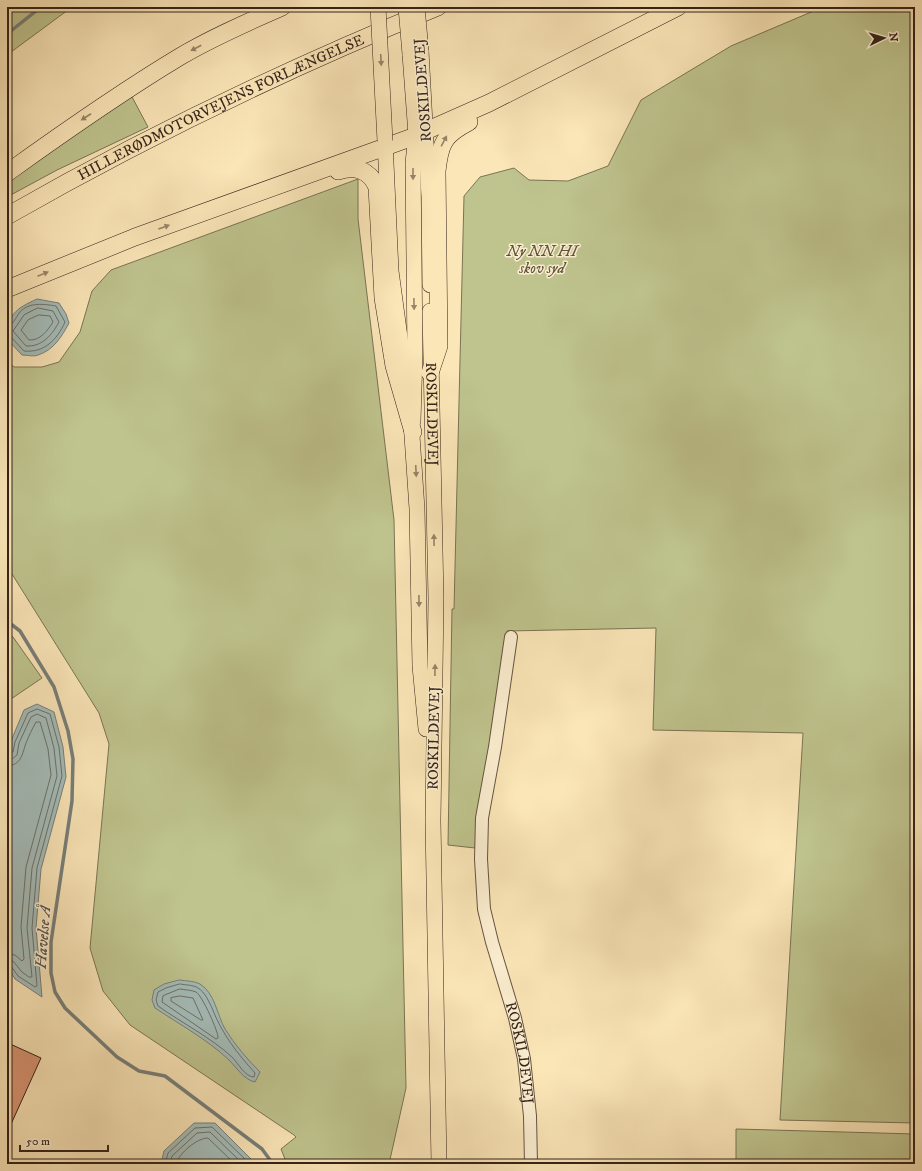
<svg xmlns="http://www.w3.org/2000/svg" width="922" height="1171" font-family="'IM FELL DW Pica',serif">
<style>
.green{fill:#bfc48e;stroke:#7a7454}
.water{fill:#a4bdba;stroke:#777f7a}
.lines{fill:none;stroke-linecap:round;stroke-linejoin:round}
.shore{stroke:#6c706a;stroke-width:1}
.stream{stroke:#777f7a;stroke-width:3.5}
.building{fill:#d89573;stroke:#34231a}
.minor-casing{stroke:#665442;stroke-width:14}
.major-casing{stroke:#34231a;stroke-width:16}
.highway-casing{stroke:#34231a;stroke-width:18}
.minor{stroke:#fcefd1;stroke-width:12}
.major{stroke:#fbe6b8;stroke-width:15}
.highway{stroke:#fbe6b8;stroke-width:17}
.major-bridge-casing{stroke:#34231a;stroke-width:16;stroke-linecap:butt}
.major-bridge{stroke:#fbe6b8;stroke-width:15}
.oneway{fill:#988469}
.labels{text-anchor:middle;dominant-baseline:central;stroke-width:3;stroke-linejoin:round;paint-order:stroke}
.street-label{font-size:15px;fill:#34231a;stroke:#fcefd1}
.park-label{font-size:15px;font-style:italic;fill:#5e533d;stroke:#fcefd1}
.water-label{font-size:16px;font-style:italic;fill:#56514a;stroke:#fcefd1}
</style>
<rect width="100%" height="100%" fill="#fbe6b8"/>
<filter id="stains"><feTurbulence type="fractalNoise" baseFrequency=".005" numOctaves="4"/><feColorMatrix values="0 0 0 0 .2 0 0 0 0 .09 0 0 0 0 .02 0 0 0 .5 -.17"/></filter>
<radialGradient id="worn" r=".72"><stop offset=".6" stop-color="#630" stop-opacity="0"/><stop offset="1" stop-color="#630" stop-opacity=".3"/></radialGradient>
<path class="green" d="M 19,7 L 72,7 L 7,55 L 7,16 Z
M 823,7 L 915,7 L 915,1123 L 780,1120 L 803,733 L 653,730 L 656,628 L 507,631 L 475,848 L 448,845 L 452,609 L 454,609 L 464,196 L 480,177 L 514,168 L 529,180 L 568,181 L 608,166 L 641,100 L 731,46 Z
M 131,95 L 148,127 L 57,170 L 7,197 L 7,180 Z
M 358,179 L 358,219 L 394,520 L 406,1088 L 389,1164 L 287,1164 L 281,1149 L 296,1137 L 294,1135 L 130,1025 L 103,991 L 90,948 L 109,744 L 99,713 L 7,566 L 7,361 L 14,367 L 42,367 L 59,362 L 80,332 L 92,291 L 111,270 Z
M 7,634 L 13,637 L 42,678 L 11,699 L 7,698 Z
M 736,1129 L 915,1134 L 915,1164 L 736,1164 Z"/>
<path class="water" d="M 37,299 L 59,303 L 66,314 L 69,323 C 62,336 54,350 38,355 C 34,357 27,355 22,355 L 7,339 C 6,315 17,308 37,299 Z
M 37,704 L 54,712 L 63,747 L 66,777 L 41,869 L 36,928 L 42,997 L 15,979 L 7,966 L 7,762 L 11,741 L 24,710 Z
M 179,980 C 186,981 195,981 200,984 C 215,993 217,1015 225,1029 C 235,1045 247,1059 260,1072 L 255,1082 C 243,1079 238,1069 229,1060 C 208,1040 179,1024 155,1008 L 152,1000 L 154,990 L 164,984 Z
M 194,1123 L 215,1123 L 256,1164 L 161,1164 L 164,1151 Z"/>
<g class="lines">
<path class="shore" d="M 38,308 L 53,311 L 59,322 C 52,335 42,347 26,346 L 13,331 L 24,315 Z
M 39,315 L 50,316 L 53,322 C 48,330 40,341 29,340 L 21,330 L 28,320 Z
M 7,326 C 14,325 15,318 20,312 C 29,302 44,304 56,306 L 65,322 C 57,340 44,353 24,351 L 11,337 L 7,336
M 7,755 L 13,752 L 15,742 L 28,713 L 37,709 L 50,714 L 59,747 L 62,776 L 37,868 L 32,928 L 37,986 L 35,987 L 18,976 L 11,966 L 7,965
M 7,760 L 12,759 L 17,755 L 19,743 L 31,717 L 37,714 L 46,718 L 54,748 L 57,776 L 32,868 L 27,928 L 32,977 L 29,977 L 22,972 L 13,961 L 7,960
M 7,766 C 22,765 22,754 26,743 C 29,736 32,729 36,722 L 40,722 L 48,749 L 51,775 L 26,867 L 21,927 L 24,959 L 22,961 L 15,955 L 7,954
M 180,984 C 185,985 194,985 198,988 C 205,992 209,1002 212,1008 C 222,1034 237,1053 255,1073 L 254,1077 C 245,1077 238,1063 232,1057 C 210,1037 182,1023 158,1006 L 156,1000 L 158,992 L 166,988 Z
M 180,989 C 185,990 192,990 196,992 C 202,995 219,1033 218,1038 L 216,1039 L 162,1002 L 163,996 Z
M 180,996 L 193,998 L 203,1020 L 201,1020 L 171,1001 L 171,998 Z
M 165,1164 L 168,1153 L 195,1128 L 212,1127 L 250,1164
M 170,1164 L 172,1156 L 197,1133 L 210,1132 L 243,1164
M 176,1164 C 179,1153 197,1138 208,1138 L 235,1164"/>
<path class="stream" d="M 7,34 L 41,7
M 7,621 L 20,631 L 54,687 L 68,731 L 73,759 L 72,801 L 51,942 L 51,973 L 55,992 L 65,1008 L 117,1057 L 139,1071 L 165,1076 L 262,1149 L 273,1164"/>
</g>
<path class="building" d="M 8,1043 L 41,1058 L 7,1133 L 7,1046 Z"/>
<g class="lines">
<defs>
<g id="minor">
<path id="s1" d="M 511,637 L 495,747 L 482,818 L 481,859 L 484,909 L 492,942 L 515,1018 L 524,1059 L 530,1116 L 531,1164"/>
</g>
<g id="major">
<path d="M 421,51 L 429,197 L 430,285"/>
<path d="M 410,54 L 416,135 L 413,163 L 415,355 L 413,421"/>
<path d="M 385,141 L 391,271 L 407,389"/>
<path id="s2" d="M 430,311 L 436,598 L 433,821 L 439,1164"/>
<path d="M 411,421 L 417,509 L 420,666 L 426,729"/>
</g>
<g id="highway">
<path d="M 338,171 C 355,166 369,169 377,187 L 383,298 L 394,366 L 413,432"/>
<path d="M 7,173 C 64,132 121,92 181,56 C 213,37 248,22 282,7"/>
<path id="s3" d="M 7,216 C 145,137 291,67 438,7"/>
<path d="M 7,289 L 135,237 L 410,138 L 489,103 L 678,7"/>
<path d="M 430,373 L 439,346 L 437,171 C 440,143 444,135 469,122"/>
</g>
</defs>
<use href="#minor" class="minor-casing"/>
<use href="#major" class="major-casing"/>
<use href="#highway" class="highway-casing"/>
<use href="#minor" class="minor"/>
<use href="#major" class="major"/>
<use href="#highway" class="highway"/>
<defs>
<path id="major-bridge" d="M 378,7 L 385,141
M 406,7 L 410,54
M 417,7 L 421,51"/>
</defs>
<use href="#major-bridge" class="major-bridge-casing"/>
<use href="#major-bridge" class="major-bridge"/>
</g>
<defs><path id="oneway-solid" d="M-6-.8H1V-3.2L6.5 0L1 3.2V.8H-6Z"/></defs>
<g class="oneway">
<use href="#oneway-solid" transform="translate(196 48) rotate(152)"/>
<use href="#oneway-solid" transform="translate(381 60) rotate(87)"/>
<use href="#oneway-solid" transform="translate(86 117) rotate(147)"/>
<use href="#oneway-solid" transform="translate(444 141) rotate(-62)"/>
<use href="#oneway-solid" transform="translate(413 174) rotate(90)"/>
<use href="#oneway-solid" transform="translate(164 227) rotate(-20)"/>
<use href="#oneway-solid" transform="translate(43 274) rotate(-22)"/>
<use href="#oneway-solid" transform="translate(414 304) rotate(89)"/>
<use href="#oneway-solid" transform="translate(416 471) rotate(87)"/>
<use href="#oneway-solid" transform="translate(434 540) rotate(-91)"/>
<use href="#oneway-solid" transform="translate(419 601) rotate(89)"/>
<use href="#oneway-solid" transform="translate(435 670) rotate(-89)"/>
</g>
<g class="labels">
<g class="street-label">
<text transform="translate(423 90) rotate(-94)">ROSKILDEVEJ</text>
<text stroke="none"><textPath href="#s3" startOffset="240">HILLERØDMOTORVEJENS FORLÆNGELSE</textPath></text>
<text stroke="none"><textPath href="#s2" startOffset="103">ROSKILDEVEJ</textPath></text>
<text transform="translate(434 738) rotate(-89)">ROSKILDEVEJ</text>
<text stroke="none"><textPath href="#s1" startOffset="423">ROSKILDEVEJ</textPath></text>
</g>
<g class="park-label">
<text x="542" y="251">Ny NN HI<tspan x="542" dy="17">skov syd</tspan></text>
</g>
<g class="water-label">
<text transform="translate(43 937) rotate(-86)">Havelse Å</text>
</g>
</g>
<rect width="922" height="1171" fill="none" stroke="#fbe6b8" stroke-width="24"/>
<rect x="8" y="8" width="906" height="1155" fill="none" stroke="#34231a" stroke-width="2"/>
<rect x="12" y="12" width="898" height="1147" fill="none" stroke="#34231a"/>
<g transform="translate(884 38) rotate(85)" stroke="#fcefd1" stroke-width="3" paint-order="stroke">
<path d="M0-3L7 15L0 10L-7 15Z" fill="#34231a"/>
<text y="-6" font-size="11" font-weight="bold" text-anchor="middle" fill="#34231a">N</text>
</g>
<path d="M20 1145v6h88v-6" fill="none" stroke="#34231a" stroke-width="2"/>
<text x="26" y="1145" font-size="12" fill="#34231a" stroke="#fcefd1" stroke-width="3" paint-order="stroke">50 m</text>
<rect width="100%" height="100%" filter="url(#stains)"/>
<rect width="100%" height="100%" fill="url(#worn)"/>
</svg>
